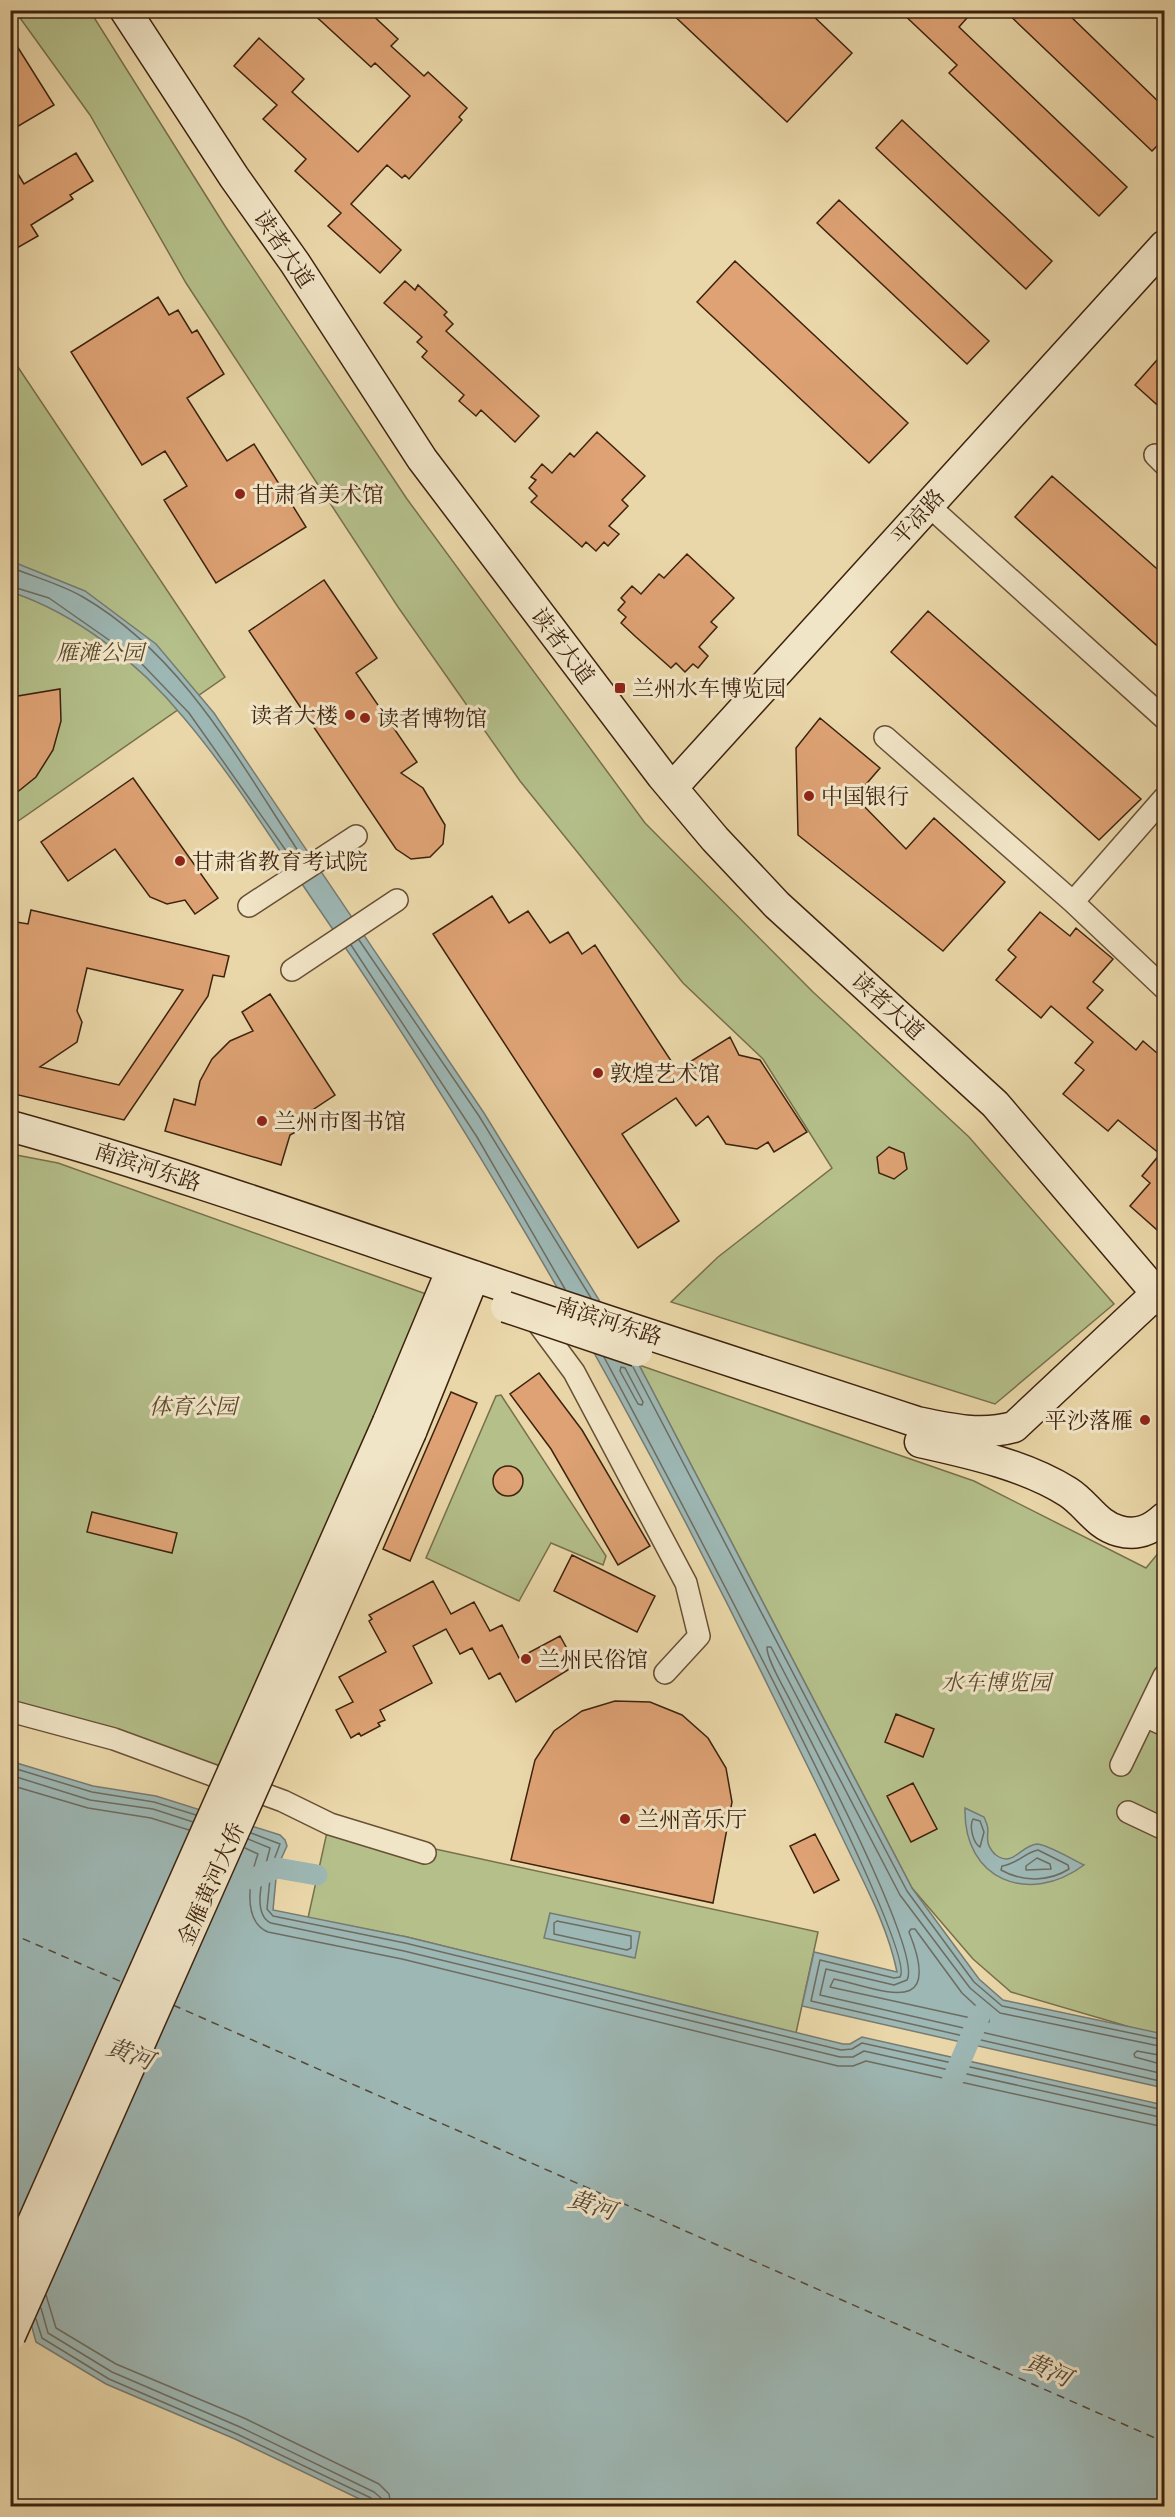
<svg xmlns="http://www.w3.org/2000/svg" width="1175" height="2517" font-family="'IM FELL Great Primer','Noto Serif SC',serif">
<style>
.green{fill:#b4bf8a;stroke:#78704c;stroke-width:1.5}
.water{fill:#9db7b4;stroke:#777b72;stroke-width:1.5}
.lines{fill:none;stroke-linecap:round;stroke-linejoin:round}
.shore{stroke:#6d6c61;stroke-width:1.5}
.canal{stroke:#9db7b4;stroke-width:21}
.ferry{stroke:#554738;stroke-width:1.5;stroke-dasharray:8 6;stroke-linecap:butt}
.building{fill:#dea274;stroke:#3d220e;stroke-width:1.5;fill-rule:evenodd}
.street-casing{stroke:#684f35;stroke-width:24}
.secondary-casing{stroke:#3d220e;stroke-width:33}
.street{stroke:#f1e5c7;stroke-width:21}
.secondary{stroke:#f1e5c7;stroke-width:30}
.secondary-bridge-casing{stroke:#3d220e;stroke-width:33;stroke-linecap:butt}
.secondary-bridge{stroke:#f1e5c7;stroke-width:30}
.poi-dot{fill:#8f2418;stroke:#f1e5c7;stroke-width:2}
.labels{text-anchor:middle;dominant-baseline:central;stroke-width:6;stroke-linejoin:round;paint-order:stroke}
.street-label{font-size:22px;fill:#3d220e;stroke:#f1e5c7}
.poi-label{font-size:22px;fill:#3d220e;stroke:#f1e5c7;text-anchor:start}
.park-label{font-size:22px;font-style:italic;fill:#5b492d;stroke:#f1e5c7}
.water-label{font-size:24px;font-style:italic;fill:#554738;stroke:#f1e5c7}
</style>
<rect width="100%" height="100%" fill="#ead7a9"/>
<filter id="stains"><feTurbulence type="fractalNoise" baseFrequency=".00333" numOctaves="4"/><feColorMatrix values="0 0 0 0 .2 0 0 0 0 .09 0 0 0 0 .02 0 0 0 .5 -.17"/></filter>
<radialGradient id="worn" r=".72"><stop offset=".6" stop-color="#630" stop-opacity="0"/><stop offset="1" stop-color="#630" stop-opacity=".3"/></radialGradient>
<path class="green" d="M 15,11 L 90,11 L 225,226 L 407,499 L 645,823 L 813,992 L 969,1137 L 1114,1304 L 995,1404 L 671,1302 L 718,1257 L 832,1168 L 763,1059 L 683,983 L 520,781 L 398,607 L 186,283 L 90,115 Z
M 10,355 L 225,677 L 11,826 L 10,826 Z
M 11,1154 L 58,1163 L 443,1300 L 222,1779 L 11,1720 Z
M 639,1365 L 974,1481 L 1146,1568 L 1164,1546 L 1164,2037 L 1011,1992 L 973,1959 L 912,1888 Z
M 501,1395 L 606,1556 L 603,1565 L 551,1543 L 519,1601 L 426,1558 L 496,1396 Z
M 327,1832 L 426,1847 L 818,1932 L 796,2033 L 407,1937 L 308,1918 Z"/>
<path class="water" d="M 11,561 L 85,591 L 156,644 L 214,713 L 484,1113 L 639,1365 L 912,1888 L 979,1979 L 1003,2000 L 1164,2034 L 1164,2088 L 802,2006 L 814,1952 L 897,1972 C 888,1927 864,1883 844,1841 C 821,1793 798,1746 774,1698 C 641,1425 492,1159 319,909 C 275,845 234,777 184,718 C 139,663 77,614 11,592 Z
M 10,1761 L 93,1786 L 156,1796 L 280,1835 L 285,1840 L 287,1846 L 277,1868 L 273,1910 L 407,1937 L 843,2044 L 850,2044 L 862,2037 L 1164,2105 L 1164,2506 L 374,2506 L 235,2439 L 106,2384 L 36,2342 L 19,2280 L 10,2276 Z
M 965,1808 L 984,1817 C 991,1832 986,1831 988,1843 C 989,1847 993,1853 996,1855 C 1013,1868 1021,1845 1037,1844 C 1047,1844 1073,1860 1084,1865 C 1029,1906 963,1880 965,1808 Z
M 550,1913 L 640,1932 L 635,1958 L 544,1938 Z"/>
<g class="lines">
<path class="shore" d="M 10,567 C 34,577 61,584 83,597 C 183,655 240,763 302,857
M 10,586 L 49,598 L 139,661 L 189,713 L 294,862
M 359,940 L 479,1116 L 591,1298
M 351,945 L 477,1137 L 565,1289
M 604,1357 C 638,1421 922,1950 900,1977 L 894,1978 L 820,1960 L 811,2001 L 1164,2082
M 621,1367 L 625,1368 L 643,1402 L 642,1405 L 638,1404 L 620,1371 Z
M 633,1367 L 907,1891 L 974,1982 L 1002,2006 L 1164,2040
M 10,1767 L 92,1792 L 154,1802 L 196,1815
M 10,1775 L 90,1800 L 153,1809 L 193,1822
M 10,1785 L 88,1808 L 151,1818 L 189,1830
M 973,1819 L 980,1821 L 984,1832 L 980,1847 C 973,1843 969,1826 973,1819 Z
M 251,1833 L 280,1844 L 271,1868 L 267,1909 L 273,1916 L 405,1943 L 841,2050 L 852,2049 L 862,2043 L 1164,2110
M 248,1839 L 270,1848 C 266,1866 249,1913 271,1923 L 404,1951 L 840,2057 L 853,2057 L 864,2051 L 1164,2118
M 245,1848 L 258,1854 C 250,1876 241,1921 268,1932 L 402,1959 L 838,2066 L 853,2066 L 866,2061 L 1164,2127
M 1038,1850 L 1068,1865 L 1069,1869 C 1049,1882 1022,1882 1001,1870 L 1002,1866 C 1019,1863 1024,1853 1038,1850 Z
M 1037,1858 L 1050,1864 L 1051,1869 L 1026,1870 L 1026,1866 Z
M 557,1921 L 631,1936 L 631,1948 L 627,1950 L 554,1934 L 554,1923 Z
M 911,1929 L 915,1929 L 962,1993 L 989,2018 L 989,2022 L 830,1987 L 834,1979 C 883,1990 944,2019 909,1932 Z
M 1164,2047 L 1000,2013 L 970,1988 L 900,1895 L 771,1647 L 767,1647 C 766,1659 786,1691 792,1704 C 811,1742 923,1954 907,1980 L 894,1985 L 826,1969 L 820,1995 L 1164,2074
M 1164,2056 L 1137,2051 L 1134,2054 L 1135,2057 L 1164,2065
M 46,2295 L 56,2328 L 116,2364 L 244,2418 L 379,2484 L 389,2494 L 391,2506
M 41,2308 L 48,2333 L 112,2372 L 240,2427 L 374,2492 L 381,2498 L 382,2506
M 36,2319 L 42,2338 L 109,2379 L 237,2434 L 371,2498 L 375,2506"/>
<path class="canal" d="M 252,1879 L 277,1868 L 317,1875
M 950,2086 L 980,2015"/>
<path class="ferry" d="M 10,1933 L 122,1982
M 173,2005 L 1164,2442"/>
</g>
<path class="building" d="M 309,10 L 367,10 L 398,39 L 391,46 L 424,76 L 428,72 L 467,108 L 459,117 L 462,120 L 409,179 L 405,175 L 402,178 L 387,165 L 351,204 L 401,250 L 380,273 L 328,226 L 341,213 L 295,171 L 306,159 L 263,119 L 277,105 L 234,66 L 259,38 L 304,79 L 292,92 L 358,152 L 410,96 L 375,63 L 371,67 Z
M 668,10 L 807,10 L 852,53 L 787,122 Z
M 899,10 L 974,10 L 959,27 L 1127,187 L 1099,216 L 949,73 L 957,65 Z
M 1004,10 L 1064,10 L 1164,107 L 1164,139 L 1152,151 Z
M 10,35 L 54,105 L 10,131 Z
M 902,120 L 1052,261 L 1026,289 L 876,148 Z
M 76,153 L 93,181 L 70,195 L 73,199 L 31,225 L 38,236 L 10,252 L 10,161 L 24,184 Z
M 839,200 L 989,341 L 967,364 L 817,223 Z
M 735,261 L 908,423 L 869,463 L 697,302 Z
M 405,281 L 415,290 L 418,285 L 447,312 L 444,315 L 453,324 L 446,331 L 539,416 L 515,442 L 481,410 L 476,416 L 459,401 L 464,395 L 422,357 L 427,351 L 417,342 L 422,337 L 384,303 Z
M 158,297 L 169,315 L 178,310 L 192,333 L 197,330 L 224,374 L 187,398 L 227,461 L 254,444 L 306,527 L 216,583 L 164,500 L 187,486 L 165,451 L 142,465 L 71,352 Z
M 1164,352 L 1164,411 L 1135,385 Z
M 597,432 L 645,476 L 622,500 L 628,506 L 609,526 L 619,534 L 608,546 L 604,542 L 596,551 L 586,542 L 582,547 L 531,502 L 537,496 L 529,488 L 536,480 L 531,477 L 542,464 L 552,473 L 570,453 L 574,457 Z
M 1052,476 L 1164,575 L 1164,652 L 1015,517 Z
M 687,554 L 734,598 L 711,622 L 717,627 L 699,647 L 708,656 L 698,668 L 693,664 L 685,672 L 676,663 L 671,668 L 636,637 L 621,623 L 626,617 L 618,610 L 625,602 L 621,598 L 632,586 L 641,594 L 659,574 L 664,578 Z
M 324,580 L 377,658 L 356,673 L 417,762 L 401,773 L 423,788 L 445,825 L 443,844 L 430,857 L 411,859 L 396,849 L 249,631 Z
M 928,611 L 1141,799 L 1099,840 L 891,652 Z
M 60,689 L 61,721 L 53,750 L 36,777 L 10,798 L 12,697 Z
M 820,718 L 880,768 L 855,797 L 906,849 L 934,818 L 1005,882 L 943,951 L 798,835 L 796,748 Z
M 133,778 L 218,898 L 195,914 L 185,900 L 167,904 L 150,897 L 115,849 L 68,881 L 41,842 Z
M 492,896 L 509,923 L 528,911 L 550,943 L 568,932 L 582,954 L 595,945 L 677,1070 L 730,1037 L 739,1055 L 760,1060 L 807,1132 L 774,1152 L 768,1142 L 757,1149 L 726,1144 L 708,1116 L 696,1126 L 676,1098 L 622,1134 L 679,1221 L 638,1248 L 433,934 Z
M 31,910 L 229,956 L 224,977 L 213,975 L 208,996 L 124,1120 L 10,1093 L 10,921 L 28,924 ZM 87,968 L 183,990 L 119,1085 L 40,1067 L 77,1042 L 82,1022 L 77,1011 Z
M 1040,912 L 1070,936 L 1076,928 L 1113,959 L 1093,982 L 1103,990 L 1087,1008 L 1136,1050 L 1143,1041 L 1164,1059 L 1164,1236 L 1130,1206 L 1150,1183 L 1142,1176 L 1160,1154 L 1118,1120 L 1108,1131 L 1063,1094 L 1084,1070 L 1075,1063 L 1093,1042 L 1051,1006 L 1041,1018 L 996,980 L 1016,957 L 1008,950 Z
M 270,994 L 335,1095 L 308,1113 L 303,1128 L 290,1135 L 281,1165 L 165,1131 L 174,1099 L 195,1105 L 200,1081 L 212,1059 L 230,1041 L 253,1031 L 242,1012 Z
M 889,1147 L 904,1153 L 907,1169 L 894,1179 L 879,1173 L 877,1157 Z
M 539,1373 L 582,1430 L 650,1546 L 618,1565 L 551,1449 L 510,1394 Z
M 451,1392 L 477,1403 L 410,1561 L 383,1549 Z
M493 1481a15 15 0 1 1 30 0a15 15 0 1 1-30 0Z
M 92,1512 L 177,1533 L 172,1553 L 87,1532 Z
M 572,1555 L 655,1596 L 637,1632 L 554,1591 Z
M 433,1581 L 451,1614 L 474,1602 L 490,1631 L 502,1625 L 519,1658 L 560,1636 L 576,1665 L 516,1702 L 500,1673 L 489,1679 L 472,1648 L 460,1654 L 446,1629 L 413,1646 L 432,1683 L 380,1710 L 385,1720 L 378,1723 L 380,1726 L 361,1736 L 359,1733 L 351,1738 L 336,1710 L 353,1702 L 339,1677 L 386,1652 L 369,1621 L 372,1619 L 369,1615 Z
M 615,1701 L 650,1702 L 682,1715 L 708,1738 L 726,1768 L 732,1802 L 713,1903 L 511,1860 L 535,1760 L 554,1731 L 582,1711 Z
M 896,1714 L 934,1729 L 923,1757 L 885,1742 Z
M 913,1783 L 937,1829 L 911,1842 L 887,1796 Z
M 815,1834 L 839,1880 L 814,1893 L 790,1846 Z"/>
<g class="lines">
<defs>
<path id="street" d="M 1155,455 L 1164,464
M 929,506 L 1164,718
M 885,737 L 1073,902 L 1164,988
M 1073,902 L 1164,798
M 249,906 L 356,836
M 292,970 L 397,900
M 531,1314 L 574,1372 L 686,1583 L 699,1636 L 665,1673
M 10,1711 L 114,1739 L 283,1801 L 330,1824 L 425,1853
M 1145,1716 L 1164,1725
M 1121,1765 L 1164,1676
M 1128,1812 L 1164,1829"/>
<path id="secondary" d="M 125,10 L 234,177 L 295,263 L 422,459 L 662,776 L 715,839 L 777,905 L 995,1104 L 1164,1302
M 672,788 L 1164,246
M 10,1126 C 180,1173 345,1233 512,1289 C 647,1335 782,1377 917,1422 C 950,1429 981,1436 1014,1427 L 1156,1294
M 388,1422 L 452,1269
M 411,1432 L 474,1276
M 920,1442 C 969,1453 1025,1465 1068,1492 C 1087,1504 1096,1525 1119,1531 C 1137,1536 1151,1530 1164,1518"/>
</defs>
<use href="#street" class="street-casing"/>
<use href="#secondary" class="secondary-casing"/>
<use href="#street" class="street"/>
<use href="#secondary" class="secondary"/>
<defs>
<path id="secondary-bridge" d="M 506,1307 L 637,1351
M 10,2274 L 388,1422
M 10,2336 L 411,1432"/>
</defs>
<use href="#secondary-bridge" class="secondary-bridge-casing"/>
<use href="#secondary-bridge" class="secondary-bridge"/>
</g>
<g class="poi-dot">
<circle cx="240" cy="494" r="6"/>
<rect x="614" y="682" width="12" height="12" rx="3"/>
<circle cx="350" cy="715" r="6"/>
<circle cx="365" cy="718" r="6"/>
<circle cx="809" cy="796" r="6"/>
<circle cx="180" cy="861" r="6"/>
<circle cx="598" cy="1073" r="6"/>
<circle cx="262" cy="1121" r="6"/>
<circle cx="1145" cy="1420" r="6"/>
<circle cx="526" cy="1659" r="6"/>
<circle cx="625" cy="1819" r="6"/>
</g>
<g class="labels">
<g class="street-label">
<text transform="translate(284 249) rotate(56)">读者大道</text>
<text transform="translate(918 517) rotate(-48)">平凉路</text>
<text transform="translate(563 646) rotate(53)">读者大道</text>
<text transform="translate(888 1006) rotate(42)">读者大道</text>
<text transform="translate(148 1167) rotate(18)">南滨河东路</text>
<text transform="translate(609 1321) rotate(18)">南滨河东路</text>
<text transform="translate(211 1884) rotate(-66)">金雁黄河大侨</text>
</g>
<g class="poi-label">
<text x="252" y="494">甘肃省美术馆</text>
<text x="632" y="688">兰州水车博览园</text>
<text x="338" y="715" text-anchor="end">读者大楼</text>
<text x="377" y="718">读者博物馆</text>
<text x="821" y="796">中国银行</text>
<text x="192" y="861">甘肃省教育考试院</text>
<text x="610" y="1073">敦煌艺术馆</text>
<text x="274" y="1121">兰州市图书馆</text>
<text x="1133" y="1420" text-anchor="end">平沙落雁</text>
<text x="538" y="1659">兰州民俗馆</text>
<text x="637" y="1819">兰州音乐厅</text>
</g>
<g class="park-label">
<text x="100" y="652">雁滩公园</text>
<text x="193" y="1406">体育公园</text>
<text x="996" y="1682">水车博览园</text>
</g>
<g class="water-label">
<text transform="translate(130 2054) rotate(20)">黄河</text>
<text transform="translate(592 2205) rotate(17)">黄河</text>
<text transform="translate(1048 2370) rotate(24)">黄河</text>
</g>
</g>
<rect width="1175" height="2517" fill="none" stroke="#ead7a9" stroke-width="36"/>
<rect x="12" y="12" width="1151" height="2493" fill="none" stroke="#3d220e" stroke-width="3"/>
<rect x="18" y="18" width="1139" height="2481" fill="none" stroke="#3d220e" stroke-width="1.5"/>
<rect width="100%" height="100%" filter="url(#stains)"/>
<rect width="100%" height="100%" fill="url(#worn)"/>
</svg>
